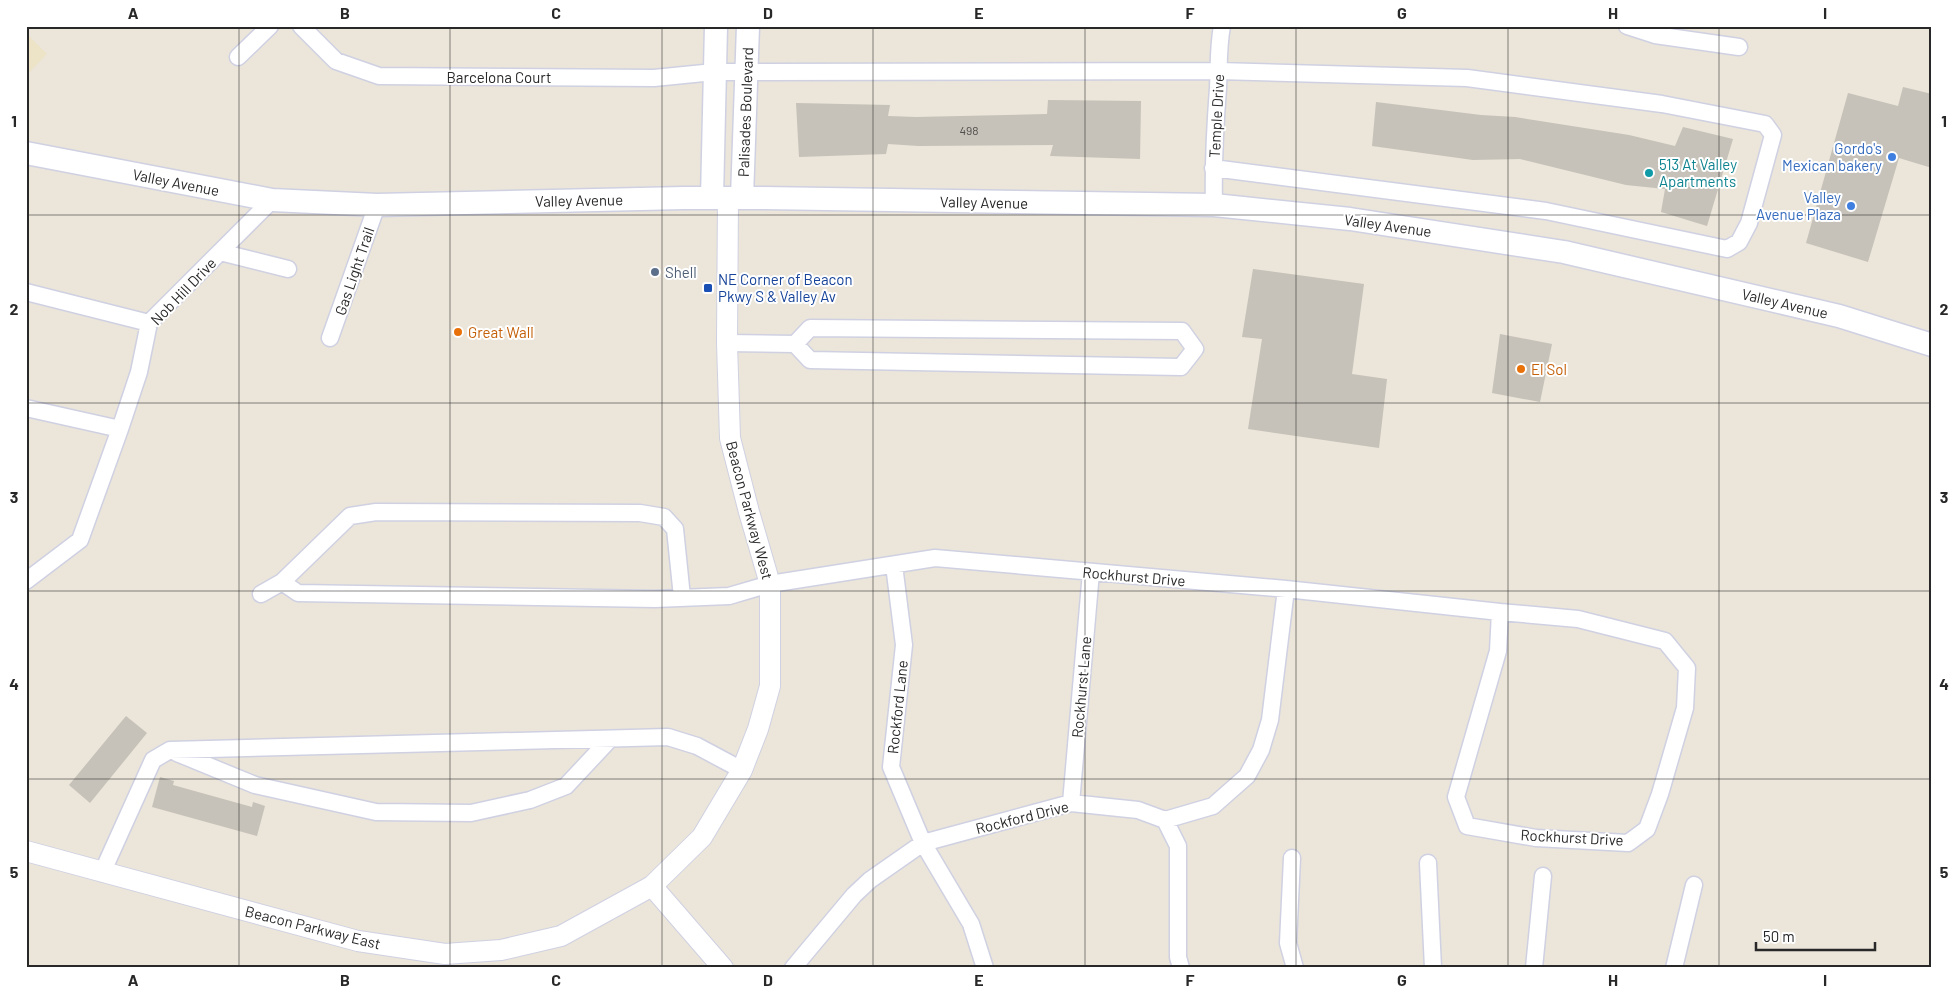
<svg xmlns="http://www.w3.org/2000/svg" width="1958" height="994" font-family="Barlow,sans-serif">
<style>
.education{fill:#ede4c8}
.building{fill:#c6c2b9}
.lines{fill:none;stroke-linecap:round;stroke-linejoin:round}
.minor-casing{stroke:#cfd1e2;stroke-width:19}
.tertiary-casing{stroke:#cfd1e2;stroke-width:22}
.secondary-casing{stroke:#cfd1e2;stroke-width:25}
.minor{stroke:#fff;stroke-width:16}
.tertiary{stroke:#fff;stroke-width:20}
.secondary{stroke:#fff;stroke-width:22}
.grid{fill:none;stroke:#282828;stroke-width:1;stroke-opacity:0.55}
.shop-dot{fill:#3f7fe0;stroke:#fff;stroke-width:2}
.culture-dot{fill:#0f9aa8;stroke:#fff;stroke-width:2}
.service-dot{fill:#5c6f8a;stroke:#fff;stroke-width:2}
.transit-dot{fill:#1a4fb4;stroke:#fff;stroke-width:2}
.food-dot{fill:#e8710a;stroke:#fff;stroke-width:2}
.labels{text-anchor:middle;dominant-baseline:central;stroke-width:4;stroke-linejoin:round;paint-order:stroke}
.number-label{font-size:12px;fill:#504e4c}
.street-label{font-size:15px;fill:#282828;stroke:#fff}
.shop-label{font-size:15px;fill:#366cbe;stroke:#fff;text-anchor:end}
.culture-label{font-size:15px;fill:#0d838f;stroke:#fff;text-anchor:start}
.service-label{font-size:15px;fill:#4e5e75;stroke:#fff;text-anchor:start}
.transit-label{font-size:15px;fill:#164399;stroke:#fff;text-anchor:start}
.food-label{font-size:15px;fill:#c56008;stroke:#fff;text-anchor:start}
.neatline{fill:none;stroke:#282828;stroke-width:2}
.grid-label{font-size:16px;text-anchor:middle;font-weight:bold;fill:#282828}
</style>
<rect width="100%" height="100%" fill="#ebe5da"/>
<path class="education" d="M 26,33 L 47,54 L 26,76 Z"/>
<path class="building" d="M 1903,87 L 1932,94 L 1932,168 L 1899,158 L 1868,262 L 1806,243 L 1848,93 L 1898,106 Z
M 1048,100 L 1141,101 L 1140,159 L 1050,156 L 1053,145 L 919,146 L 888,144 L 886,154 L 799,157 L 796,103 L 890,105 L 888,116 L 916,117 L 1047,114 Z
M 1376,102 L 1481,115 L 1515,117 L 1629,135 L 1675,146 L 1683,127 L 1733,139 L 1707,226 L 1661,212 L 1665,189 L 1626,185 L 1520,159 L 1473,160 L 1372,146 Z
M 1253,269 L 1364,284 L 1352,374 L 1387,379 L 1379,448 L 1248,429 L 1262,339 L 1242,337 Z
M 1500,334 L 1552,344 L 1540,402 L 1492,393 Z
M 126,716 L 147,733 L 90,803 L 69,785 Z
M 160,777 L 174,781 L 173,785 L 252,807 L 253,802 L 265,806 L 257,836 L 152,807 Z"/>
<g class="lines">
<defs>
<path id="minor" d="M 301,26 L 336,61 L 379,76 L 654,78 L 714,72 L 1219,71 L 1467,78 L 1662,104 L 1765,124 L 1773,135 L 1749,223 L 1739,242 L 1727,249 L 1546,211 L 1213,168
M 1627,26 L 1655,35 L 1739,47
M 238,57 L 270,26
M 1214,205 C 1213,166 1215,127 1218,88 C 1219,67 1218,47 1222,26
M 220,252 L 288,269
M 26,292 L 149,323
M 810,328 L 1182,331 L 1195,349 L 1181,367 L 810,360 L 795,344 Z
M 330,338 L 377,205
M 727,343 L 795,344
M 26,408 L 120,429 L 80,540 L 26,581
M 120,429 L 139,372 L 149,323 L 272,200
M 894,565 L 904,645 L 891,767 L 923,843 L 971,924 L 985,968
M 282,582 L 298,593 L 655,599 L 729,596 L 770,584 L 935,558 L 1286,589 L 1500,612
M 261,594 L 282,582 L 350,516 L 376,512 L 640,513 L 664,517 L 675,529 L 682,597
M 1500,612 L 1578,619 L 1665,641 L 1687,668 L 1685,708 L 1660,794 L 1647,829 L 1628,843 L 1536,838 L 1467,826 L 1456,797 L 1498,651 Z
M 177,753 L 255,785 L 376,812 L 471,813 L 530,800 L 566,786 L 610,739
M 1071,803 L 1091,572
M 1165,820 L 1178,846 L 1178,957 L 1181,968
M 1292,858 L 1288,943 L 1295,968
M 1428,863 L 1433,968
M 102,873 L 153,760 L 170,750 L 668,737 L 697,746 L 742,770
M 793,968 L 854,895 L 870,880 L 923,843 L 1071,803 L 1138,810 L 1165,820 L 1213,806 L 1247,776 L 1261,750 L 1270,720 L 1286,589
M 1534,968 L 1543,876
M 1674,968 L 1694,885"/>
<path id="tertiary" d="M 26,851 L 358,941 L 445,954 L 501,950 L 561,936 L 652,886 L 702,837 L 742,770 L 758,729 L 770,686 L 770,584 L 749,512 L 730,438 L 727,343 L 728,198
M 652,886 L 723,968"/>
<path id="secondary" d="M 26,153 L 272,200 L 377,205 L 684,198 L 763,198 L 1214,205 L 1350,219 L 1564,252 L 1839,316 L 1932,345
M 712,198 L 716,26
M 742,198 L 748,26"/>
</defs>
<use href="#minor" class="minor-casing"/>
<use href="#tertiary" class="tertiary-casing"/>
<use href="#secondary" class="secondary-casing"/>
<use href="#minor" class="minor"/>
<use href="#tertiary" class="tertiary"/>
<use href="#secondary" class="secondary"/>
</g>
<path class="grid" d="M 239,26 L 239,968M 450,26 L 450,968M 662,26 L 662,968M 873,26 L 873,968M 1085,26 L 1085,968M 1296,26 L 1296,968M 1508,26 L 1508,968M 1719,26 L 1719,968M 26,215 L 1932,215M 26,403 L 1932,403M 26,591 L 1932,591M 26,779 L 1932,779"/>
<g class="shop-dot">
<circle cx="1892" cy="157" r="5"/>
<circle cx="1851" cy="206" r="5"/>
</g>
<circle class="culture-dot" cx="1649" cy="173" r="5"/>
<circle class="service-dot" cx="655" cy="272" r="5"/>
<rect class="transit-dot" x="703" y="283" width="10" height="10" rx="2.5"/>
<g class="food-dot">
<circle cx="458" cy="332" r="5"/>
<circle cx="1521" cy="369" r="5"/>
</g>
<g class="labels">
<g class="number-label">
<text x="969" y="130">498</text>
</g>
<g class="street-label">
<text x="499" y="77">Barcelona Court</text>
<text transform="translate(745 112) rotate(-88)">Palisades Boulevard</text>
<text transform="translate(1216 116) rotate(-87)">Temple Drive</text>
<text transform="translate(176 182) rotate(11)">Valley Avenue</text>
<text transform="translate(579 200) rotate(-1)">Valley Avenue</text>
<text transform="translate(984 202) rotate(1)">Valley Avenue</text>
<text transform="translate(1388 225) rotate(8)">Valley Avenue</text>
<text transform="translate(354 271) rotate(-71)">Gas Light Trail</text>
<text transform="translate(183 291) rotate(-46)">Nob Hill Drive</text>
<text transform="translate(1785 303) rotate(13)">Valley Avenue</text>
<text transform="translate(750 510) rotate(75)">Beacon Parkway West</text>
<text transform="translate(1134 576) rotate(5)">Rockhurst Drive</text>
<text transform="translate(1081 687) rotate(-85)">Rockhurst Lane</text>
<text transform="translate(897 707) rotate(-84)">Rockford Lane</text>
<text transform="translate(1022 817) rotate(-14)">Rockford Drive</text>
<text transform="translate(1572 837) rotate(3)">Rockhurst Drive</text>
<text transform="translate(313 927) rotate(14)">Beacon Parkway East</text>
</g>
<g class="shop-label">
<text x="1882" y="148">Gordo's<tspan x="1882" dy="17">Mexican bakery</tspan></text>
<text x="1841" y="197">Valley<tspan x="1841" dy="17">Avenue Plaza</tspan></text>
</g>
<g class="culture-label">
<text x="1659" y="164">513 At Valley<tspan x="1659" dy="17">Apartments</tspan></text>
</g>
<g class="service-label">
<text x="665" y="272">Shell</text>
</g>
<g class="transit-label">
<text x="718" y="279">NE Corner of Beacon<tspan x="718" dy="17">Pkwy S &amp; Valley Av</tspan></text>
</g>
<g class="food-label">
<text x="468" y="332">Great Wall</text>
<text x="1531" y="369">El Sol</text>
</g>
</g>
<rect width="1958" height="994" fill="none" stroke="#ffffff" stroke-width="55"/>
<path d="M1756 942v8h119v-8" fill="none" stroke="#282828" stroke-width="2.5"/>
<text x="1763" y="942" font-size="15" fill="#282828" stroke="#ffffff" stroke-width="4" paint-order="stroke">50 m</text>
<rect x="28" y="28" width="1902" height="938" class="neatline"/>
<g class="grid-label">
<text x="133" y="19">A</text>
<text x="345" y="19">B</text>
<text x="556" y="19">C</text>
<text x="768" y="19">D</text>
<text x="979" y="19">E</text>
<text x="1190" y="19">F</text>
<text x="1402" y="19">G</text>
<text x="1613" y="19">H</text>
<text x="1825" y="19">I</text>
<text x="14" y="127">1</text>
<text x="1944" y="127">1</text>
<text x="14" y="315">2</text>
<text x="1944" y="315">2</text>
<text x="14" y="503">3</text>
<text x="1944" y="503">3</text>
<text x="14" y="690">4</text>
<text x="1944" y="690">4</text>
<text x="14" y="878">5</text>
<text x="1944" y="878">5</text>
<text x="133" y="986">A</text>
<text x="345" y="986">B</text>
<text x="556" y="986">C</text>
<text x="768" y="986">D</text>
<text x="979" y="986">E</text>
<text x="1190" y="986">F</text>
<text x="1402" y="986">G</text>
<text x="1613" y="986">H</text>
<text x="1825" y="986">I</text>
</g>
</svg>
